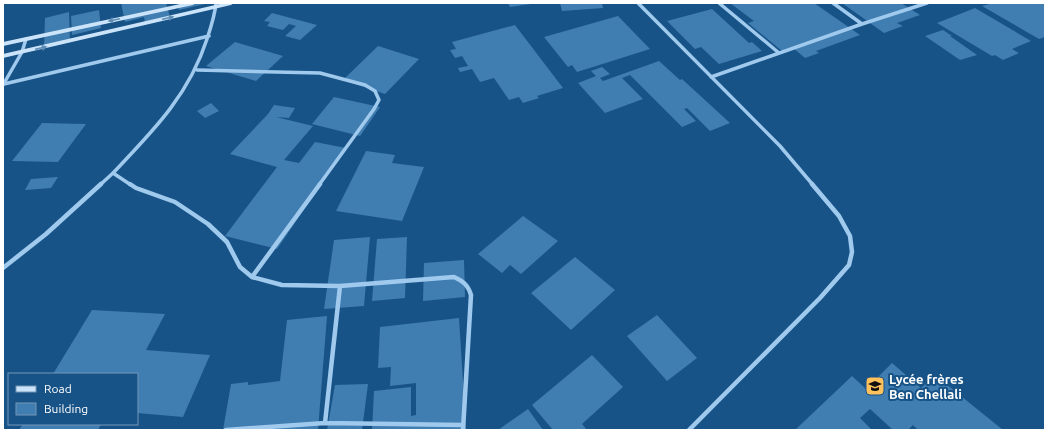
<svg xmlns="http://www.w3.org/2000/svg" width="1048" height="433" font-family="Ubuntu,sans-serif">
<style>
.building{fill:#407db1}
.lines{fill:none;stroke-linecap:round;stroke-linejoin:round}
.street-far1{stroke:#9fc9ed;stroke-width:3.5}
.street{stroke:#9fc9ed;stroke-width:4.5}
.secondary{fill:#cce4f9;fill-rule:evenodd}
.oneway{fill:#608db5}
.labels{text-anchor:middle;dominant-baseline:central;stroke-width:4;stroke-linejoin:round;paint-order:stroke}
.near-poi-label{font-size:13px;font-weight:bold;fill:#fff;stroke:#185387;text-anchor:start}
</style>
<rect width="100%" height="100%" fill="#185387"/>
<path class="building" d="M 121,3 L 166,3 L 170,17 L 145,23 L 144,17 L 125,22 Z
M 177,3 L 205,3 L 205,4 L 179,10 Z
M 508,3 L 531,3 L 531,4 L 510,7 Z
M 560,3 L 602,3 L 603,8 L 562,11 Z
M 730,3 L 814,3 L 860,35 L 816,51 L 819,53 L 805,58 L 792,47 L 782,51 L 748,23 L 754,21 Z
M 842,3 L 901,3 L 920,15 L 897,23 L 903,26 L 884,33 Z
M 993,3 L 1045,3 L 1045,37 L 1039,39 L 982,6 Z
M 975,8 L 1031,41 L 1012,49 L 1019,53 L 1003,60 L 995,55 L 992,56 L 937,23 Z
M 712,9 L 749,43 L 752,42 L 762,51 L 719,64 L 701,47 L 695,49 L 667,21 Z
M 99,10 L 101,28 L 72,35 L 71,16 Z
M 69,12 L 70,42 L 44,48 L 45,18 Z
M 272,13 L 317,25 L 300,40 L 285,36 L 296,26 L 289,24 L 283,30 L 267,26 L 270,22 L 264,21 Z
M 618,16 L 650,49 L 577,72 L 572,65 L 568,67 L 544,37 Z
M 515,25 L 563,88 L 537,96 L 539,98 L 523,103 L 519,97 L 509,100 L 494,78 L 480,82 L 472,69 L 460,72 L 458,68 L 468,66 L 462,56 L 455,58 L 450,50 L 456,49 L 452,42 Z
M 943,30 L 952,36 L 950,36 L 977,55 L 960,60 L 925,36 Z
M 235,42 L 283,56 L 256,81 L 206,66 Z
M 378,46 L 419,59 L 385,94 L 343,80 Z
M 659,61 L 680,80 L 682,79 L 730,123 L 710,131 L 687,108 L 684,109 L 696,121 L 682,127 L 630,75 L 622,78 L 643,99 L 605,113 L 578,83 L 596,76 L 591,71 L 602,67 L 610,74 L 600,78 L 603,81 Z
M 334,97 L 380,107 L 360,136 L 312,124 Z
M 211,103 L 219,111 L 205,118 L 197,111 Z
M 274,105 L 295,108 L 289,118 L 276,117 L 313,126 L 284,160 L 299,163 L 315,142 L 346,148 L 277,249 L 225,236 L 277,167 L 230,154 L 268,114 Z
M 42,123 L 86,124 L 58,162 L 12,161 Z
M 366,151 L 395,155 L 392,163 L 424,167 L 402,221 L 336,211 Z
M 58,177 L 51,188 L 25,190 L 31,179 Z
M 523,216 L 558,241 L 521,274 L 510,265 L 502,273 L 478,254 Z
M 370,237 L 364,306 L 324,309 L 334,240 Z
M 407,237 L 405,298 L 372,301 L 377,239 Z
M 575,257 L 615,290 L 571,330 L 531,293 Z
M 464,260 L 465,297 L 423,301 L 424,263 Z
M 92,310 L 165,314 L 146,350 L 210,355 L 183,417 L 137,413 L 137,374 L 53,374 Z
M 657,315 L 697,358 L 667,381 L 627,336 Z
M 327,316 L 318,430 L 223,430 L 231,384 L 248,382 L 248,385 L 280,381 L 287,320 Z
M 459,318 L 466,430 L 372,430 L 374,391 L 411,387 L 411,416 L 416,415 L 416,383 L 390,386 L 391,367 L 378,368 L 380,327 Z
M 592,355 L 623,387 L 582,424 L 587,430 L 553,430 L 532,405 Z
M 892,363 L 921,388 L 935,375 L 1003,430 L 918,430 L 913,425 L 908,430 L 893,430 L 870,409 L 860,418 L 872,430 L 795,430 L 852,376 L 866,389 Z
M 368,384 L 362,430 L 327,430 L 335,385 Z
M 528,409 L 543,430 L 498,430 Z
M 23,424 L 101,424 L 98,430 L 19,430 Z"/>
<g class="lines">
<path class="street-far1" d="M 638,3 L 780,146 L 813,185
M 719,3 L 779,53
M 862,24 L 927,3
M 197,70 L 320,73 L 365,85 L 375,91 L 379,100 L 374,109 L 319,185
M 711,77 L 862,24 L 833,3
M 4,84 L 209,36
M 3,85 L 22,52 L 26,39
M 100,185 L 113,173
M 131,185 L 113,173 C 153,131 189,95 207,39 C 211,27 215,15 216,3"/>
<path class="street" d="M 130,184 L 136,188 L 175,202 L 208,224 L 227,242 L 240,267 L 252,277 L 282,285 L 340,286 L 454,277 C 463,281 468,285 471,295 L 463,430
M 3,268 L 46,234 L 101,184
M 252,277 L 320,184
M 325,423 L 340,286
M 226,430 L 325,423 L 463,425
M 689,430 L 820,298 L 849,265 L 852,252 L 850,236 L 839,216 L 812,184"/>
<path class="secondary" d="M 185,3 L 196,3 L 193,5 L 3,46 L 3,42 Z
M 224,3 L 234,3 L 231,5 L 3,58 L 3,54 Z"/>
</g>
<defs><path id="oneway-solid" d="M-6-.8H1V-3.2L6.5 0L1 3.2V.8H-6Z"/></defs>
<g class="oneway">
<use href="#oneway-solid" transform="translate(168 18) rotate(-13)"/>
<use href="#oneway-solid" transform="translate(114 20) rotate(168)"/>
<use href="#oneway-solid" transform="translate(41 48) rotate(-13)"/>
</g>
<defs>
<symbol id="school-square" viewBox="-11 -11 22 22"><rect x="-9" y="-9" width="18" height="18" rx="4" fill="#ffc15b" stroke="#185387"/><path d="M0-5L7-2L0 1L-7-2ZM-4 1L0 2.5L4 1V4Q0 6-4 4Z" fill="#111"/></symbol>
</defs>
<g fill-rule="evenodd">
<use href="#school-square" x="864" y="375" width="22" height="22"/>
</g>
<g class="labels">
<g class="near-poi-label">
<text x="889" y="379">Lycée frères<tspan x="889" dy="15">Ben Chellali</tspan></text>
</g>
</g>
<rect width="1048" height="433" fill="none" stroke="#ffffff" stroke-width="8"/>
<rect x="8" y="373" width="130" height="52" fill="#185387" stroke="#7498b7"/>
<rect x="16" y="386" width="20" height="6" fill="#cce4f9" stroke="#7498b7"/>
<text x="44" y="393" font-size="12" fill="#ffffff">Road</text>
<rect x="16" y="403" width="20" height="12" fill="#407db1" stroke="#7498b7"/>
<text x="44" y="413" font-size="12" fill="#ffffff">Building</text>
</svg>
